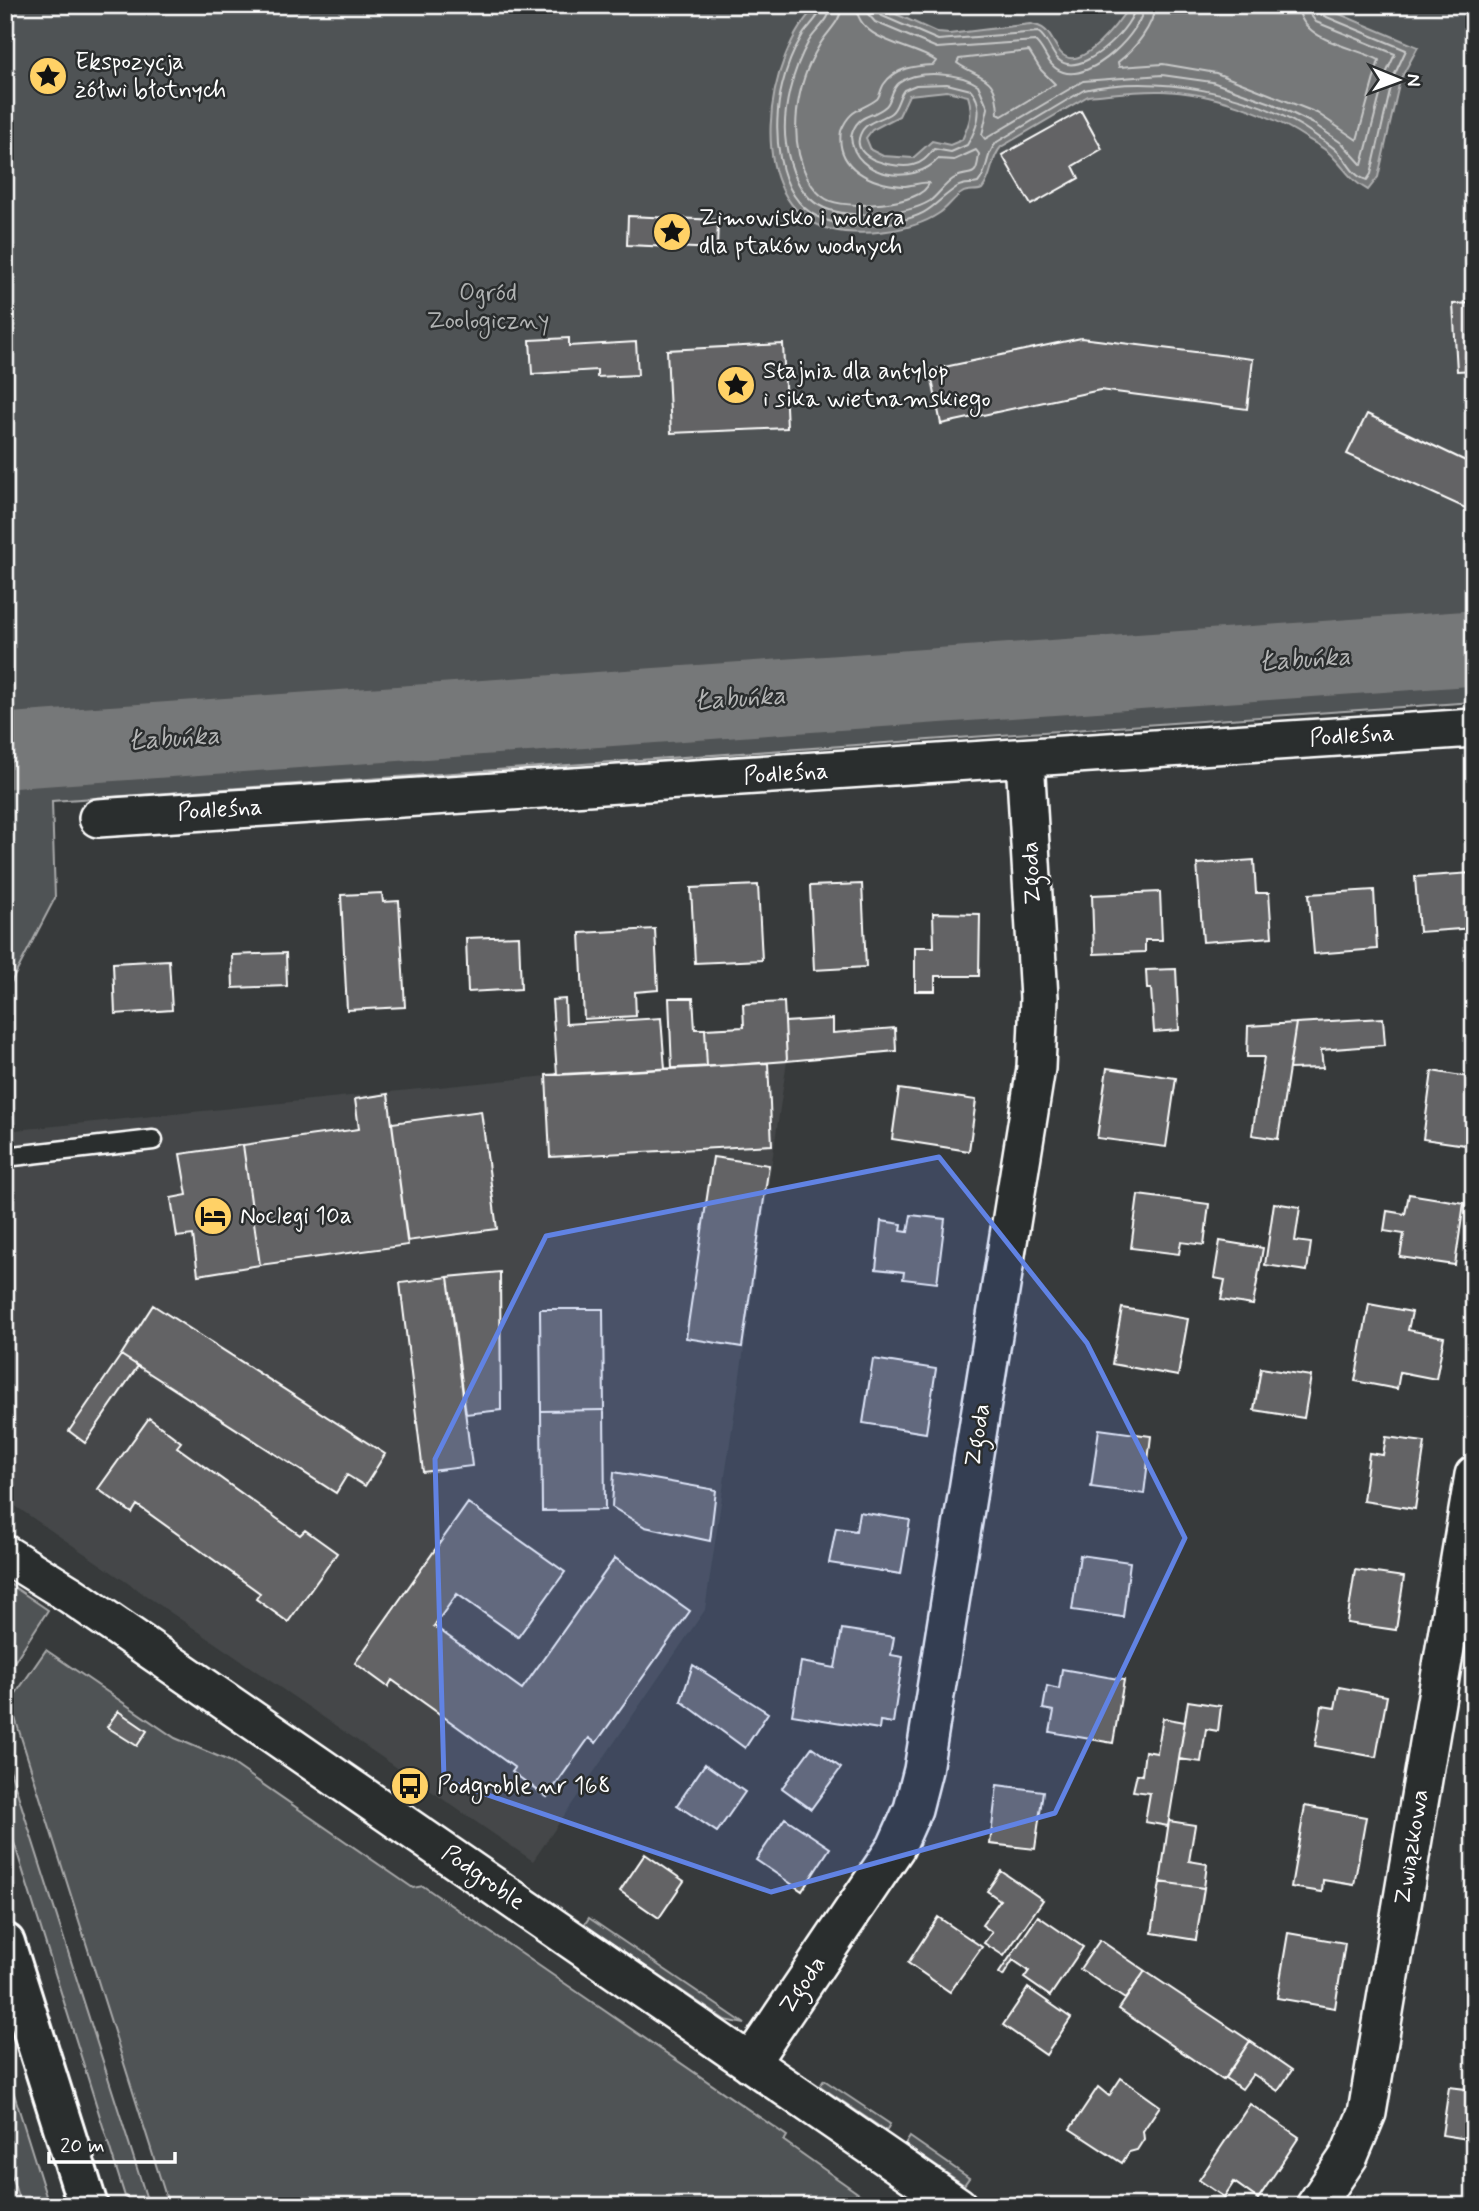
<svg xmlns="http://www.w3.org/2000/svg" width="1479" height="2211" font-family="Mynerve,sans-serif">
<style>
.built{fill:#444748}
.green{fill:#505354;stroke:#a8a9aa;stroke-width:2}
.water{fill:#767879;stroke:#adaeaf;stroke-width:2;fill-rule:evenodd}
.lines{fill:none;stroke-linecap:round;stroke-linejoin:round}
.shore{stroke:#c8c9c9;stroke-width:2}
.river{stroke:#767879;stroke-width:75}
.building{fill:#636465;stroke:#fff;stroke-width:2}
.service-casing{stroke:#fff;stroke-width:23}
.minor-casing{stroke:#fff;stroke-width:42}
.tertiary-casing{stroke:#fff;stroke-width:44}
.service{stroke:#2a2d2e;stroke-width:18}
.minor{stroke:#2a2d2e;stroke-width:37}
.tertiary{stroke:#2a2d2e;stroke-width:38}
.marked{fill:#6183e4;fill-opacity:0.2;stroke:#6183e4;stroke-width:5;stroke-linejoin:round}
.labels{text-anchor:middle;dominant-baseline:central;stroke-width:5;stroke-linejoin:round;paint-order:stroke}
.poi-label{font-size:24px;fill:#fff;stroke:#2a2d2e;text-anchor:start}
.park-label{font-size:24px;fill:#b0b2b2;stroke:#2a2d2e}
.street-label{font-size:24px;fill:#fff;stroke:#2a2d2e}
.water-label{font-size:26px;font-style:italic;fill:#b4b5b5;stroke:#2a2d2e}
</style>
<rect width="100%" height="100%" fill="#373a3b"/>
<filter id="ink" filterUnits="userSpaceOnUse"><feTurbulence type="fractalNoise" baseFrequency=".0143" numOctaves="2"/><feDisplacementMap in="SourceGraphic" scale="14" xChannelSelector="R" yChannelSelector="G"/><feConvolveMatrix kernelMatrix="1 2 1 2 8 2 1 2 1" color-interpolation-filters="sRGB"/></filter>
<g filter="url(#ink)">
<path class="built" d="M 787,1061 L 705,1610 L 533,1861 L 5,1499 L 5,1131 L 557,1075 Z"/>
<path class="green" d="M 5,5 L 1474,5 L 1474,702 L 52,801 L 55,898 L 5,994 Z
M 5,1581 L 48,1610 L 5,1676 Z
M 46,1650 L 175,1738 L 229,1761 L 413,1888 L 423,1886 L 787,2136 L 784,2141 L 876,2206 L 169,2206 L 10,1702 Z
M 5,1754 L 149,2206 L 128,2206 L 5,1814 Z
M 589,1918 L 745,2024 L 725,2020 L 584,1925 Z
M 5,2065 L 46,2196 L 49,2206 L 21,2206 L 5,2156 Z
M 824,2080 L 890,2124 L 886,2131 L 820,2086 Z
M 910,2137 L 969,2178 L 964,2185 L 905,2145 Z"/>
<path class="water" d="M 818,5 L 876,5 L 938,33 L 949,34 L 1030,24 C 1050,27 1049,37 1060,52 C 1080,77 1121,19 1130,5 L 1318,5 L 1418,47 L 1400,80 L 1378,177 L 1368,190 C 1351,181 1347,171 1334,158 C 1328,150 1317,144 1308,139 C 1269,113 1210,92 1162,91 C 1138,90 1112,94 1088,96 L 1001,147 C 990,159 993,176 982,189 C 976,192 968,189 962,193 C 953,198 947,209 938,214 C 911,232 860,237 829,229 C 741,204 765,53 818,5 ZM 947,91 L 968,96 C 974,113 969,124 962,140 L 950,145 L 932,141 L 913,158 L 883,156 L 871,150 L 866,138 L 872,130 L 899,116 L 909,95 Z"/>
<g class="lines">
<path class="shore" d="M 822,5 C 821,16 808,26 802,36 C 793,51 786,69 782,86 C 772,126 775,196 818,217 C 840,228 875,227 898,221 C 932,214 932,204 957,187 C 964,183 971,185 978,183 C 989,170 985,154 997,142 L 1084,90 C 1156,74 1255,92 1315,135 C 1322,140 1331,145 1337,151 C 1348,160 1351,176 1367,180 L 1371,174 L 1393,78 L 1406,50 L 1322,15 L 1317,5
M 831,5 C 831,20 816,29 809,41 C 793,69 781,111 786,144 C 796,203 822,218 878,214 C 895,213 915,210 930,201 C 938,195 944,185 953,179 C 971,168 976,183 979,154 L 976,150 L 954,160 L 938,159 C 914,186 854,178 851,137 C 857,112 872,119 886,106 C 892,100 891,89 899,83 C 918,69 960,73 978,85 L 988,108 L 982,135 L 985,139 L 1083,81 L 1162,75 L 1212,82 L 1271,103 L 1314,124 L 1343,144 L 1362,165 L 1385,76 L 1395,54 L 1316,22 L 1310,14 L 1308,5
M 842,5 C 841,23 827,31 819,46 C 796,84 787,138 808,179 C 812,186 819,195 826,199 C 844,210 923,206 929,183 C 922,181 912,186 903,186 C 871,184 835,168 841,131 C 850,108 861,111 877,99 C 880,96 881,88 884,84 C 896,67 915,66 933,65 L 936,61 C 912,44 858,43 856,5
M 867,5 L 868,14 L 875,22 L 937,48 L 1035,41 C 1046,50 1046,66 1063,72 C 1091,82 1143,32 1144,5
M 876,5 L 880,15 L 938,40 L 1038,32 C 1051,40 1051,61 1067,64 C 1090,69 1133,27 1136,5
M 1155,5 C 1154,26 1134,50 1118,62 L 1119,67 L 1163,64 L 1216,73 L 1317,113 L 1357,140 L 1379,60 C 1354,46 1300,42 1298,5
M 1029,51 L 1041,70 L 1055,84 L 1002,116 L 998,114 C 997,73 981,80 957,63 L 959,59 Z
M 947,84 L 971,90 C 985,107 977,129 967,145 L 951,152 L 934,149 C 928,156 923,163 913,165 C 897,169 850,160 860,135 C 866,120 880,121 891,113 C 898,108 898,97 904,90 L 916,85 Z"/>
<path class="river" d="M 5,751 L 1474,648"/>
</g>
<path class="building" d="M 1081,111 L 1102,149 L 1073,166 L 1079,178 L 1031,205 L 1002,155 Z
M 628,216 L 718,220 L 717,249 L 627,245 Z
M 1474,303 L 1474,370 L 1457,371 L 1453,304 Z
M 569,338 L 569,346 L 636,342 L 638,375 L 597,377 L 597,370 L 532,374 L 530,340 Z
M 1081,338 L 1253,359 L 1247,409 L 1100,390 L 941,424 L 930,370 Z
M 783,344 L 787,428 L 671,433 L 667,350 Z
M 1367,414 L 1474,465 L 1474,512 L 1347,454 Z
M 1254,860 L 1256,893 L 1269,893 L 1272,937 L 1203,942 L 1197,864 Z
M 1472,873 L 1474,928 L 1419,932 L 1415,877 Z
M 862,884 L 866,967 L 814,970 L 810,886 Z
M 758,885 L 762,960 L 695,963 L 691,888 Z
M 1374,890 L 1377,949 L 1314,954 L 1309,894 Z
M 1160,892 L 1162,940 L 1145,940 L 1145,952 L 1094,954 L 1092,895 Z
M 382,893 L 383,902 L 399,901 L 405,1007 L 347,1010 L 341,895 Z
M 933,913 L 980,914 L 979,976 L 935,976 L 935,991 L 915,991 L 915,947 L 934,947 Z
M 655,929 L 658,990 L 635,992 L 636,1016 L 584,1019 L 580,933 Z
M 519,936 L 521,989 L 468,992 L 466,938 Z
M 286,953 L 287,986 L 233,988 L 232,955 Z
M 169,960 L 172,1010 L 115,1014 L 113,963 Z
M 1176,969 L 1179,1030 L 1154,1032 L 1151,989 L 1147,989 L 1146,970 Z
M 669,998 L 693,998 L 695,1029 L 705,1029 L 707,1067 L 672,1069 Z
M 565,999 L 566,1024 L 661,1018 L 665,1069 L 557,1075 L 552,1000 Z
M 784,1002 L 787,1061 L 707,1067 L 705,1029 L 744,1027 L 743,1004 Z
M 1383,1018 L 1385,1045 L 1321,1050 L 1323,1068 L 1289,1069 L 1296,1023 Z
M 833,1019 L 833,1033 L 895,1028 L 896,1051 L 787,1061 L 785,1022 Z
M 1296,1023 L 1278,1139 L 1252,1135 L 1264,1057 L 1247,1057 L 1248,1026 Z
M 768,1063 L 772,1145 L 550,1157 L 546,1075 Z
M 1107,1068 L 1176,1078 L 1166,1147 L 1097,1138 Z
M 1432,1071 L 1474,1078 L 1473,1146 L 1423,1139 Z
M 899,1089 L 976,1100 L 969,1151 L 892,1139 Z
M 388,1094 L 408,1245 L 260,1265 L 243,1145 L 359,1129 L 355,1099 Z
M 481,1111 L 497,1229 L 407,1241 L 392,1123 Z
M 243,1145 L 260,1265 L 198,1275 L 193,1235 L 177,1237 L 171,1198 L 187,1195 L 180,1154 Z
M 713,1157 L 769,1165 L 742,1347 L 686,1338 Z
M 1409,1194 L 1464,1203 L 1455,1265 L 1400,1257 L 1404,1234 L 1384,1231 L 1387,1211 L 1405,1214 Z
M 1138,1195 L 1209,1204 L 1204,1245 L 1181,1242 L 1179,1254 L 1131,1248 Z
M 1274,1203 L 1300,1207 L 1295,1241 L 1311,1243 L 1307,1271 L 1265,1265 Z
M 911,1215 L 945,1219 L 937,1283 L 903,1279 L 904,1272 L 876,1269 L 881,1221 L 902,1224 L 901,1231 L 908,1232 Z
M 1220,1241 L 1263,1248 L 1253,1305 L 1221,1300 L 1225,1280 L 1214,1278 Z
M 500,1272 L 501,1410 L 466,1414 L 448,1277 Z
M 448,1277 L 472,1466 L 423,1472 L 400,1283 Z
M 1369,1304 L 1412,1312 L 1408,1330 L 1444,1337 L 1436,1379 L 1400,1372 L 1397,1389 L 1355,1381 Z
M 153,1305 L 385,1454 L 365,1486 L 347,1475 L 336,1493 L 121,1355 Z
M 1122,1308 L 1188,1319 L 1178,1376 L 1112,1364 Z
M 540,1309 L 603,1309 L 604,1410 L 541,1411 Z
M 121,1355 L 138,1366 L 85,1443 L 69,1431 Z
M 873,1359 L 936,1369 L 926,1433 L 863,1423 Z
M 1261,1368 L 1311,1376 L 1304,1418 L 1254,1410 Z
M 604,1410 L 605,1510 L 542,1511 L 541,1411 Z
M 149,1418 L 181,1442 L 177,1447 L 300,1535 L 305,1530 L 337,1553 L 288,1622 L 256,1599 L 260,1593 L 137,1505 L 132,1513 L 98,1489 Z
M 1099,1429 L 1151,1436 L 1144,1494 L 1091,1487 Z
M 1386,1437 L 1425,1442 L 1415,1509 L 1363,1501 L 1369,1453 L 1383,1455 Z
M 614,1472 L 716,1490 L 710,1541 L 645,1527 L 612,1507 Z
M 468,1503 L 565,1572 L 518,1637 L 457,1594 L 434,1626 L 522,1689 L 615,1558 L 690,1611 L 596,1743 L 589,1738 L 547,1797 L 512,1772 L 515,1768 L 392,1680 L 388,1687 L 355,1663 Z
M 859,1512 L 910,1520 L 901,1574 L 829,1563 L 836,1528 L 856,1531 Z
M 1080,1555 L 1130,1562 L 1123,1617 L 1072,1610 Z
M 1355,1570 L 1404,1577 L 1396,1630 L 1347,1623 Z
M 842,1629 L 894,1637 L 891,1655 L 903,1657 L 893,1723 L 880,1721 L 879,1729 L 792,1715 L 801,1662 L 835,1668 Z
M 693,1665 L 768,1713 L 745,1748 L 681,1701 Z
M 1062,1669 L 1124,1680 L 1113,1743 L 1050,1732 L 1054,1711 L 1043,1709 L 1047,1686 L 1059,1689 Z
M 1339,1687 L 1387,1696 L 1376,1757 L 1315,1746 L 1322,1706 L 1335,1708 Z
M 1188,1701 L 1221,1706 L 1218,1731 L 1206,1729 L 1201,1762 L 1179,1759 Z
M 118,1711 L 147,1731 L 137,1746 L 107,1727 Z
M 1163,1718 L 1185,1722 L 1168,1826 L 1145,1822 L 1150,1793 L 1133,1791 L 1137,1774 L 1142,1775 L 1145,1751 L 1157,1753 Z
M 812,1747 L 841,1768 L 811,1809 L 782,1788 Z
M 705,1764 L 745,1792 L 717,1832 L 677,1805 Z
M 997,1785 L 1043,1791 L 1035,1849 L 990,1844 Z
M 1305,1806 L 1366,1817 L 1354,1885 L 1323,1880 L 1322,1892 L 1291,1887 Z
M 785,1818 L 830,1848 L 802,1891 L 756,1860 Z
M 1169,1821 L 1195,1825 L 1189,1861 L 1207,1864 L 1204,1888 L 1160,1882 Z
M 645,1854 L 684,1881 L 659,1918 L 620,1891 Z
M 1001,1871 L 1043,1900 L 1004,1956 L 984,1943 L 992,1932 L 982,1925 L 1000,1900 L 987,1891 Z
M 1160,1882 L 1204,1888 L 1196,1940 L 1152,1933 Z
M 1038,1916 L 1083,1947 L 1050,1996 L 1024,1978 L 1029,1971 L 1013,1960 L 1003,1976 L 999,1973 Z
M 938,1917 L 982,1947 L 950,1992 L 908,1963 Z
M 1288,1933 L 1345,1943 L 1335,2008 L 1277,1998 Z
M 1100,1940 L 1145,1971 L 1125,1999 L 1080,1969 Z
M 1145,1971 L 1250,2041 L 1223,2080 L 1119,2009 Z
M 1028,1988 L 1071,2018 L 1046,2055 L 1003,2025 Z
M 1250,2041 L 1292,2070 L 1278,2091 L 1253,2074 L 1242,2089 L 1225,2078 Z
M 1121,2078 L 1160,2106 L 1143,2131 L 1144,2139 L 1137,2150 L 1129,2152 L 1122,2163 L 1070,2129 L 1098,2087 L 1109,2096 Z
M 1449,2087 L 1474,2090 L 1474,2140 L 1442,2135 Z
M 1250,2104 L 1299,2137 L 1258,2199 L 1234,2182 L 1224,2197 L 1199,2180 Z"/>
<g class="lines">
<defs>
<path id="service" d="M 5,1157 L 153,1140"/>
<path id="minor" d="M 98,818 L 1474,728
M 5,1554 L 71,1595 L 958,2206
M 750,2063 L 896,1847 L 913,1809 L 923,1770 L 1036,1068 L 1039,998 L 1025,759
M 1315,2206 L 1349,2156 L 1367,2113 L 1474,1475"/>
<path id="tertiary" d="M 5,1943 L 88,2206"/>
</defs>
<use href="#service" class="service-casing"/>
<use href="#minor" class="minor-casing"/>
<use href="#tertiary" class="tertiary-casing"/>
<use href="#service" class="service"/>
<use href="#minor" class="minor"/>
<use href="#tertiary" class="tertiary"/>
</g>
</g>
<path class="marked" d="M 939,1157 L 1087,1343 L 1185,1538 L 1055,1813 L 771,1892 L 444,1780 L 435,1459 L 546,1236 Z"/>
<defs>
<symbol id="sight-disc" viewBox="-11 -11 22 22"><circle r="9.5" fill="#ffd166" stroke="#2a2d2e"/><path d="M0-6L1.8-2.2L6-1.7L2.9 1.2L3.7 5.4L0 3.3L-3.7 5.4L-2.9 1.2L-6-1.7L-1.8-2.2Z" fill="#111"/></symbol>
<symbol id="hotel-disc" viewBox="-11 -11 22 22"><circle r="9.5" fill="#ffd166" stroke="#2a2d2e"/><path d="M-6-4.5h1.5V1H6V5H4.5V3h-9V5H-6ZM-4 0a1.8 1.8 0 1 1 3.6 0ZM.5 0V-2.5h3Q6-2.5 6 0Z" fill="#111"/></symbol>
<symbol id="bus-disc" viewBox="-11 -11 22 22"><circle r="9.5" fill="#ffd166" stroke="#2a2d2e"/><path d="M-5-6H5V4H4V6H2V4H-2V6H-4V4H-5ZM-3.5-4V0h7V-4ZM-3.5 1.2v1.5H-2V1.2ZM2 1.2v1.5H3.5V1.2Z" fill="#111"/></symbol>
</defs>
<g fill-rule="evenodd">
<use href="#sight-disc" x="26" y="54" width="44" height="44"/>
<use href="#sight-disc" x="650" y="210" width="44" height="44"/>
<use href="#sight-disc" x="714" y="363" width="44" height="44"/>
<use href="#hotel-disc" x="191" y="1194" width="44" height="44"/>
<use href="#bus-disc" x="388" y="1764" width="44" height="44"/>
</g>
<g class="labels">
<g class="poi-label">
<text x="75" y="62">Ekspozycja<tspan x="75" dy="28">żółwi błotnych</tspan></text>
<text x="699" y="218">Zimowisko i woliera<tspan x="699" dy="28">dla ptaków wodnych</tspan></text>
<text x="763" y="371">Stajnia dla antylop<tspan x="763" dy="28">i sika wietnamskiego</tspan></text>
<text x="240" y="1216">Noclegi 10a</text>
<text x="437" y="1786">Podgroble nr 168</text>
</g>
<g class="park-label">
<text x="488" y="293">Ogród<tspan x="488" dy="28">Zoologiczny</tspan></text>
</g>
<g class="street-label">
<text transform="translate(1352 736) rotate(-4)">Podleśna</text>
<text transform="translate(786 774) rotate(-4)">Podleśna</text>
<text transform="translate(220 810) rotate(-4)">Podleśna</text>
<text transform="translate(1032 873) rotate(-93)">Zgoda</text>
<text transform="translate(978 1435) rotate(-81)">Zgoda</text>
<text transform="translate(1412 1847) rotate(-81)">Związkowa</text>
<text transform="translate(483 1878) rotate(35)">Podgroble</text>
<text transform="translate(803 1985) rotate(-56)">Zgoda</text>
</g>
<g class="water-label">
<text transform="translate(1305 660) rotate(-4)">Łabuńka</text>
<text transform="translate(740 699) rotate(-4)">Łabuńka</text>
<text transform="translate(174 739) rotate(-4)">Łabuńka</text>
</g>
</g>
<rect width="1479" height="2211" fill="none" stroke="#2a2d2e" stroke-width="28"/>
<rect x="14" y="14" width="1451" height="2183" fill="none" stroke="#fff" stroke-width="2.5" filter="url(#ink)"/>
<g transform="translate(1398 80) rotate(91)" stroke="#2a2d2e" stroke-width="5" paint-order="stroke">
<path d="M0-5L12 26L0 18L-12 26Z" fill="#ffffff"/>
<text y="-10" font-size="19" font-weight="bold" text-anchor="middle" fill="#ffffff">N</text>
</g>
<path d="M49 2152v10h126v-10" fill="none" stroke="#ffffff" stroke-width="3.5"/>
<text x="60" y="2152" font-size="21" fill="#ffffff" stroke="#2a2d2e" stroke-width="5" paint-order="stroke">20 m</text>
</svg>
